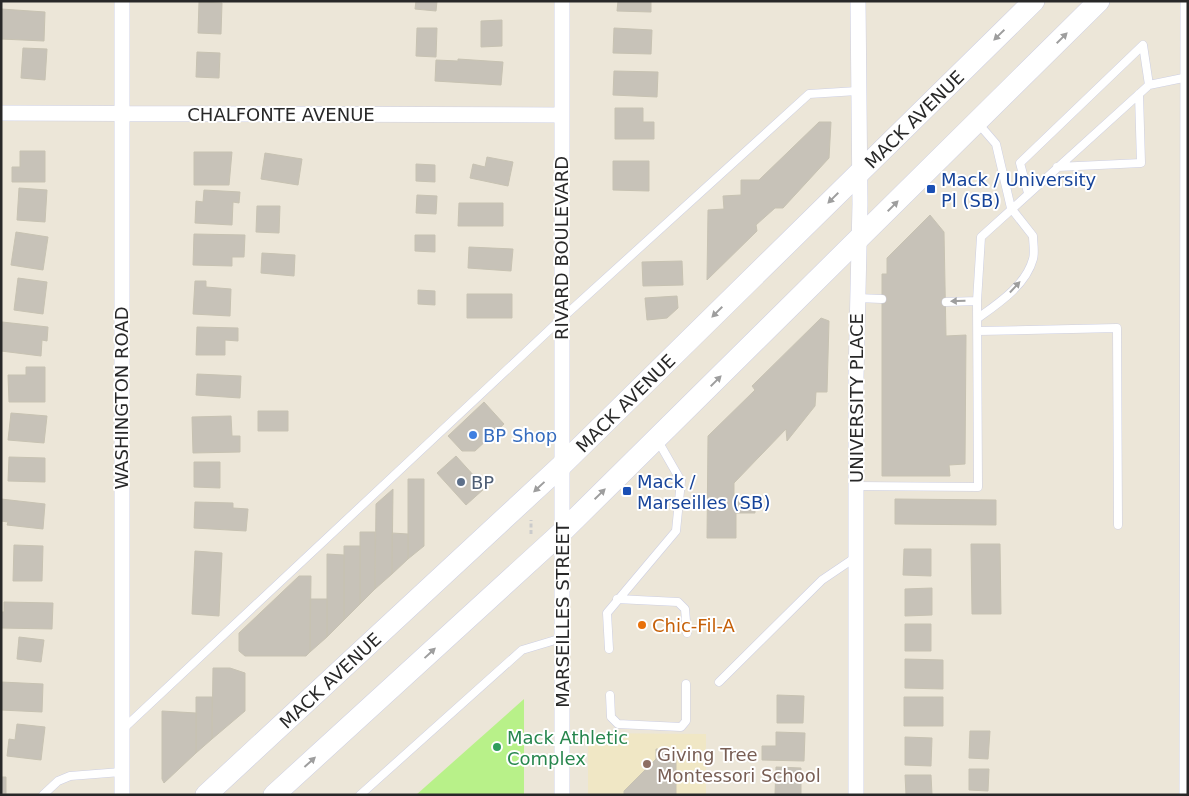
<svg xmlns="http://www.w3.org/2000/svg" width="1189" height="796" font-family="'DejaVu Sans',sans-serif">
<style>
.education{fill:#f0e7c5}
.pitch{fill:#b8f189}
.building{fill:#c7c2b8;stroke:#c7c2b2}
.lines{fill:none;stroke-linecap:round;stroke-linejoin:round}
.service-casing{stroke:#cdcfe3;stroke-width:9}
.minor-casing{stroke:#cdcfe3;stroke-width:16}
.secondary-casing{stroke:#cdcfe3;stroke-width:22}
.path{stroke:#cbcbcb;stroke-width:3;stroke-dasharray:4 2.5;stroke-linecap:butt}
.service{stroke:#fff;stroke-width:8}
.minor{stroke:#fff;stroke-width:15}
.secondary{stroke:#fff;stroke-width:21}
.oneway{fill:#9e9e9e}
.transit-dot{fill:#1a4fb4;stroke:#fff;stroke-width:2}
.shop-dot{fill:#3f7fe0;stroke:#fff;stroke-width:2}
.service-dot{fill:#5c6f8a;stroke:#fff;stroke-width:2}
.food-dot{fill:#e8710a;stroke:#fff;stroke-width:2}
.leisure-dot{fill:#2e9e5b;stroke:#fff;stroke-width:2}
.education-dot{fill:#8d6e63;stroke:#fff;stroke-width:2}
.labels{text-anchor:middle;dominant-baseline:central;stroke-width:4;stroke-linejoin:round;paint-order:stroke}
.street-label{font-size:18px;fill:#282828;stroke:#fff}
.transit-label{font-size:18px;fill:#164399;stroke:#fff;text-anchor:start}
.shop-label{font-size:18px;fill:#366cbe;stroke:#fff;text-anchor:start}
.service-label{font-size:18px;fill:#4e5e75;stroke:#fff;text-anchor:start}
.food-label{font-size:18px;fill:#c56008;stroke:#fff;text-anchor:start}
.leisure-label{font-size:18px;fill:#27864d;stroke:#fff;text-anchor:start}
.education-label{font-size:18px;fill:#785e54;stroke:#fff;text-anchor:start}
</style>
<rect width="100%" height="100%" fill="#ece6d8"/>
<path class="education" d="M 588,733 L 706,734 L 706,795 L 588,795 Z"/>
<path class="pitch" d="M 524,699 L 524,795 L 416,795 Z"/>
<path class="building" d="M 416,1 L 437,1 L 436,11 L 415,9 Z
M 618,1 L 651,1 L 651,12 L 617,11 Z
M 199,2 L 222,3 L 221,34 L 198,33 Z
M 1,9 L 45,12 L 44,41 L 1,39 Z
M 502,20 L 502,46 L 481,47 L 481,21 Z
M 417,28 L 437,28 L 436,57 L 416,56 Z
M 614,28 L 652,30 L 651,54 L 613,53 Z
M 23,48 L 47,49 L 45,80 L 21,78 Z
M 197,52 L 220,53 L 219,78 L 196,77 Z
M 458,59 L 503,62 L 501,85 L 435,81 L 436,60 L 458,61 Z
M 614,71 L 658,72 L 657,97 L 613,95 Z
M 615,108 L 643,108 L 643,122 L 654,122 L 654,139 L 615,139 Z
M 819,122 L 831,122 L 829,158 L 783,208 L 775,208 L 756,225 L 757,231 L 707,280 L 708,210 L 724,209 L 723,196 L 741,195 L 741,180 L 759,180 Z
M 20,151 L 45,151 L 45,182 L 12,182 L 12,167 L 20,167 Z
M 194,152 L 232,152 L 229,185 L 194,185 Z
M 265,153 L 302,159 L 298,185 L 261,179 Z
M 487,157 L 513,162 L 508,186 L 470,178 L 473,164 L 485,167 Z
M 613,161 L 649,161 L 649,191 L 613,190 Z
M 416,164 L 435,165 L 435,182 L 416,181 Z
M 19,188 L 47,190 L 45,222 L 17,220 Z
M 204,190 L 240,192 L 239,203 L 233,202 L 232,225 L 195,223 L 196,201 L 203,202 Z
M 417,195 L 437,196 L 436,214 L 416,213 Z
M 459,203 L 503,203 L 503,226 L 458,226 Z
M 257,206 L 280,206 L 279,233 L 256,232 Z
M 930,215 L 944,232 L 946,336 L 966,335 L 965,464 L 949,465 L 950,476 L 882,476 L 882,274 L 887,274 L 887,258 Z
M 16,232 L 48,237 L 43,270 L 11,265 Z
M 194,234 L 245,235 L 244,257 L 232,257 L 232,266 L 193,265 Z
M 415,235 L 435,235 L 435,252 L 415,251 Z
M 469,247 L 513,249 L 511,271 L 468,268 Z
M 262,253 L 295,255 L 294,276 L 261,273 Z
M 682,261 L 683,285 L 643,286 L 642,262 Z
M 18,278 L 47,282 L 43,314 L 14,310 Z
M 195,281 L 206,281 L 206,287 L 231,289 L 230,316 L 193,314 Z
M 418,290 L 435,291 L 435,305 L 418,304 Z
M 467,294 L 512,294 L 512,318 L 467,318 Z
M 677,296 L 678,308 L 667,318 L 647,320 L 645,298 Z
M 821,318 L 829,321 L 827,392 L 816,392 L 815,406 L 787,441 L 786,429 L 734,483 L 734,502 L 755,502 L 755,513 L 736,513 L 736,538 L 707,538 L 708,436 L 755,390 L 752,386 Z
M 2,322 L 48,327 L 47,341 L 42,340 L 41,356 L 1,351 Z
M 197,327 L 238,328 L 238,341 L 225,340 L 225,355 L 196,355 Z
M 26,367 L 45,367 L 45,402 L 9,402 L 8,375 L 26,375 Z
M 197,374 L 241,376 L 240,398 L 196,395 Z
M 484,402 L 504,424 L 475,451 L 462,451 L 448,436 Z
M 258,411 L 288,411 L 288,431 L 258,431 Z
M 11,413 L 47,416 L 44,443 L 8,440 Z
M 231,416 L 232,436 L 240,436 L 240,452 L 193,453 L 192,417 Z
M 456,456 L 485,488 L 466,505 L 437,473 Z
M 9,457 L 45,458 L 45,482 L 8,481 Z
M 194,462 L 220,462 L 220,488 L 194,487 Z
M 408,479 L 424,479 L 424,546 L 408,559 Z
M 393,489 L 392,574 L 375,589 L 376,504 Z
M 1,499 L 45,504 L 43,529 L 7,525 L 8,522 L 1,521 Z
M 895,499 L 996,500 L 996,525 L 895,524 Z
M 195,502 L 233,503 L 233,508 L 248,509 L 246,531 L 194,528 Z
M 360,532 L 375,532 L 375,589 L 360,604 Z
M 392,533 L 408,534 L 408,559 L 392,574 Z
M 971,544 L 1000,544 L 1001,614 L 972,614 Z
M 14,545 L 43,546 L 42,581 L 13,581 Z
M 344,546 L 360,546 L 360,604 L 344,620 Z
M 904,549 L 931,549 L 931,576 L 903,575 Z
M 195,551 L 222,553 L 219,616 L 192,614 Z
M 327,554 L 344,555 L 344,620 L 327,637 Z
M 299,576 L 311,576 L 310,652 L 306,656 L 245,656 L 239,651 L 239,633 Z
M 932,588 L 932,615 L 905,616 L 905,589 Z
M 310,599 L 327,599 L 327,637 L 310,652 Z
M 4,602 L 53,603 L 52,629 L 1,628 L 1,612 L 4,612 Z
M 905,624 L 931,624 L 931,651 L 905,651 Z
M 19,637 L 44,640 L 41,662 L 17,659 Z
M 905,659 L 943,660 L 943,689 L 905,688 Z
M 213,668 L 230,668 L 245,673 L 245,711 L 212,739 Z
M 1,682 L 43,684 L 42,712 L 1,710 Z
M 777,695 L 804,696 L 803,723 L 777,723 Z
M 196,697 L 212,697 L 212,739 L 196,753 Z
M 904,697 L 943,697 L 943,726 L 904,726 Z
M 162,711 L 196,713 L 196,753 L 164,783 L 162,779 Z
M 17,724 L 45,727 L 41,760 L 7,756 L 9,739 L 15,740 Z
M 970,731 L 990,731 L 988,759 L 969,758 Z
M 776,732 L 805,733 L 804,761 L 762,760 L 762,746 L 776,746 Z
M 905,737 L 932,738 L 931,766 L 905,765 Z
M 656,749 L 676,750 L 676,795 L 624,795 L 624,791 L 656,759 Z
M 776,767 L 801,768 L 801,795 L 775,794 Z
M 969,769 L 989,769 L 988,791 L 969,790 Z
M 905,775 L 931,775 L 932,795 L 906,795 Z
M 1,777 L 6,777 L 6,795 L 1,795 Z"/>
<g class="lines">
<defs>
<path id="service" d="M 977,122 L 996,144 L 1011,208 L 1033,236 C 1033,243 1035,252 1033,259 C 1026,285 999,303 978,318
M 1057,167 L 1141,163 L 1139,94
M 1028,193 L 1020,163 L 1143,45 L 1149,85
M 857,298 L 882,299
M 946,302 L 977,301 L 981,237 L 1149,85 L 1188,77
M 978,331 L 1117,328 L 1118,525
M 856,486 L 978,487 L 977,301
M 617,599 L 678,602 L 685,609 L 687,633
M 609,649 L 607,613 L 676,531 L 681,481 L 658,441
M 719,682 L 822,580 L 856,557
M 610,695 L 611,717 L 618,724 L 681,727 L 686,721 L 686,684
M 123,729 L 560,320 L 809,94 L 857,91
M 43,795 L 58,781 L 70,776 L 121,772
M 360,795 L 522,650 L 562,638"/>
<path id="minor" d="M 122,1 L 122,795
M 1,113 L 562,115
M 562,795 L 562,1
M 856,795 L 856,377 L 860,204 L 858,1
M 1187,795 L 1188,1"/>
<g id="secondary">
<path id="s1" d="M 206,795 L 562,465 L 1034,1"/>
<path d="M 274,795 L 562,532 L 1099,1"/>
</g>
</defs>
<use href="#service" class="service-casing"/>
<use href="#minor" class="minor-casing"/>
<use href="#secondary" class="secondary-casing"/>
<path class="path" d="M 531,534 L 531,520"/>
<use href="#service" class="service"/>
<use href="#minor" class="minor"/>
<use href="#secondary" class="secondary"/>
</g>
<defs><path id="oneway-solid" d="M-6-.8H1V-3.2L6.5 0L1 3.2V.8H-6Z" transform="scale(1.25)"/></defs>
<g class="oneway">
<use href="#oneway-solid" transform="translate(999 35) rotate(136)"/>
<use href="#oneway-solid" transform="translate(1062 38) rotate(-45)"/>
<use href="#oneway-solid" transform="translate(833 198) rotate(135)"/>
<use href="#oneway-solid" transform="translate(893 206) rotate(-45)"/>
<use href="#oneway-solid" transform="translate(1015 287) rotate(-47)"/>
<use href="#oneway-solid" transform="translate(958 301) rotate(178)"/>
<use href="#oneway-solid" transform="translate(717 312) rotate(135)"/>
<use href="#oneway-solid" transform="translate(716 381) rotate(-45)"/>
<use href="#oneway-solid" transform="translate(539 487) rotate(137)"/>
<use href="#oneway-solid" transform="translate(600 494) rotate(-44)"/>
<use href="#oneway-solid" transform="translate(430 653) rotate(-43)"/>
<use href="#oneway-solid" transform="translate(310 762) rotate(-42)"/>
</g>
<g class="transit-dot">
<rect x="926" y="184" width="10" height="10" rx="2.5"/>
<rect x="622" y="486" width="10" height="10" rx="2.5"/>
</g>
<circle class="shop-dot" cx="473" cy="435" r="5"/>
<circle class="service-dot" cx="461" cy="482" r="5"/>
<circle class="food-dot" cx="642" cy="625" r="5"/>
<circle class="leisure-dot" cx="497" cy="747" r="5"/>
<circle class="education-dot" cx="647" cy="764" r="5"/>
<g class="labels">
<g class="street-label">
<text x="281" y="114">CHALFONTE AVENUE</text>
<text stroke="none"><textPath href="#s1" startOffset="979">MACK AVENUE</textPath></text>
<text transform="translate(561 248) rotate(-90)">RIVARD BOULEVARD</text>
<text transform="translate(121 398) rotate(-90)">WASHINGTON ROAD</text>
<text transform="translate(856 398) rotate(-90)">UNIVERSITY PLACE</text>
<text stroke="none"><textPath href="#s1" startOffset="574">MACK AVENUE</textPath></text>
<text transform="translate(562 615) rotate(-90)">MARSEILLES STREET</text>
<text stroke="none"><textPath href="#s1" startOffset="169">MACK AVENUE</textPath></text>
</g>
<g class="transit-label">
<text x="941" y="179">Mack / University<tspan x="941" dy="21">Pl (SB)</tspan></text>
<text x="637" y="481">Mack /<tspan x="637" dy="21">Marseilles (SB)</tspan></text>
</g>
<g class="shop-label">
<text x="483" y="435">BP Shop</text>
</g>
<g class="service-label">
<text x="471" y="482">BP</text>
</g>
<g class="food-label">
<text x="652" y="625">Chic-Fil-A</text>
</g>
<g class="leisure-label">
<text x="507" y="737">Mack Athletic<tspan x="507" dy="21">Complex</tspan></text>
</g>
<g class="education-label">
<text x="657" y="754">Giving Tree<tspan x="657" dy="21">Montessori School</tspan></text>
</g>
</g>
<rect width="1189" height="796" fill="none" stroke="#282828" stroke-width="5"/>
</svg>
